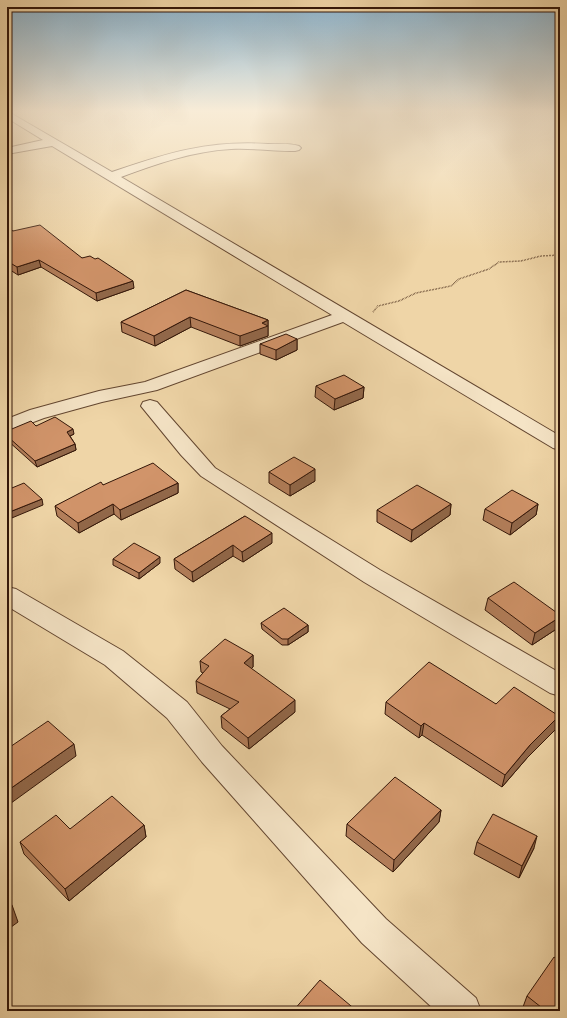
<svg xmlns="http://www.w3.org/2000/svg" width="567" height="1018" font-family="'IM FELL Double Pica',serif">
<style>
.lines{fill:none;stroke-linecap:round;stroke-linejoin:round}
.street-casing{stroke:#634630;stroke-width:2}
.path{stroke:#341709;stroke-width:1.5;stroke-dasharray:0.5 1;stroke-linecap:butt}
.street{fill:#f5e4c6;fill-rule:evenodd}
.wall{fill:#b47f5b;stroke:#341709}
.shaded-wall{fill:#92684a;stroke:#341709}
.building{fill:#d1946a;stroke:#341709}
</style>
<rect width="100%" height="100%" fill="#efd5a7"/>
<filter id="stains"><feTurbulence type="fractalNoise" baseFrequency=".005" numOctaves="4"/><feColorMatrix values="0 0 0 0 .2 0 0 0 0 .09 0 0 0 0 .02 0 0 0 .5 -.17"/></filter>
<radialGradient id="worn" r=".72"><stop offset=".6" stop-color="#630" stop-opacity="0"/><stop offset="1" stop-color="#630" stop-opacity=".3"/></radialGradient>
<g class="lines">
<defs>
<path id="street" d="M 7,111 L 112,172 C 167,153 209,140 268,144 C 278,144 289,143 299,146 L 301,148 L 299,150 L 295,151 C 274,151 252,148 231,149 C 193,151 156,164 121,177 L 560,436 L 560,450 L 553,448 L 343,322 L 157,390 L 102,402 L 44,418 L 7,432 L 7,419 L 30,410 L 99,391 L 145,382 L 332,315 L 52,146 L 7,154 L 7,148 L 43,140 L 7,118 Z
M 150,400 L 157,402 L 215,468 L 380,570 L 560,673 L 560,696 L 550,693 L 364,582 L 201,476 L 181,455 L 141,406 L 143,402 Z
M 7,587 L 16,589 L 123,651 L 187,702 L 222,746 L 386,919 L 476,998 L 481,1011 L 436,1011 L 362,943 L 202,762 L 167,718 L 105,665 L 7,606 Z"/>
</defs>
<use href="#street" class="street-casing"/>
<path class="path" d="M 373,312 L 378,306 L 399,301 L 416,293 L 451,286 L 459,279 L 489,269 L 499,262 L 521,261 L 541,256 L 560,255"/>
<use href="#street" class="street"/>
</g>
<path class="wall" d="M 7,228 L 13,231 L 82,258 L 134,288 L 97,301 L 41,267 L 18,275 L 7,268 Z
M 186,290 L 268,320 L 268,336 L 240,346 L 191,327 L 155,346 L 122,332 L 121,322 Z
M 297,339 L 297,350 L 276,360 L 260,354 L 260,344 Z
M 316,386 L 364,387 L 363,398 L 334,410 L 315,397 Z
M 36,426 L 74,434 L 70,436 L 75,444 L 76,450 L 37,467 L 7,440 L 7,431 Z
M 269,472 L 315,481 L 290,496 L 269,483 Z
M 178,483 L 178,493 L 121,520 L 114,514 L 79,533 L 57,516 L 55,506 L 103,485 Z
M 451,504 L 450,515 L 411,542 L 377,522 L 377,510 Z
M 538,504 L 536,515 L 510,535 L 483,520 L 485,509 Z
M 245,516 L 272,543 L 243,562 L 233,556 L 193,582 L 175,569 L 174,559 Z
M 113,559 L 160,563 L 139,579 L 113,565 Z
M 488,598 L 560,615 L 560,620 L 558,628 L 532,645 L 485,610 Z
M 261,623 L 308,625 L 308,632 L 288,645 L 282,645 L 262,629 Z
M 253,655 L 253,667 L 251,668 L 295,712 L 249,749 L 222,728 L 221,716 L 230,709 L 197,693 L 196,681 L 203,673 L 201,672 L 200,661 Z
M 386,702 L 496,704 L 556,729 L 527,758 L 502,787 L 422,735 L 419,738 L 385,714 Z
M 441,810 L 439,822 L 393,872 L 346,836 L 347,824 Z
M 144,825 L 146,837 L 69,901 L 24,854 L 20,842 L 70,829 Z
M 477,842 L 534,848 L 519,878 L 474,854 Z
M 527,996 L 560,1011 L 528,1011 L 523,1007 Z"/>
<path class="shaded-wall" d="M 39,260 L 41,267 L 18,275 L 17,267 Z
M 133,281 L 134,288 L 97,301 L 96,293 Z
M 190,317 L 191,327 L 155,346 L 154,336 Z
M 268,320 L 268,336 L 240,346 L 240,336 Z
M 297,339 L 297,350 L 276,360 L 276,350 Z
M 364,387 L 363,398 L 334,410 L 335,399 Z
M 73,429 L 74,434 L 68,437 L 67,432 Z
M 75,444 L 76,450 L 37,467 L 35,461 Z
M 315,469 L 315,481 L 290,496 L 290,485 Z
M 178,483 L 178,493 L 121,520 L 120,510 Z
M 42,499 L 43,505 L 7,520 L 7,513 Z
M 113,504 L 114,514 L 79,533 L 78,523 Z
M 451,504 L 450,515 L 411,542 L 412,530 Z
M 538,504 L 536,515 L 510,535 L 512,523 Z
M 272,533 L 272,543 L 243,562 L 242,552 Z
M 233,545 L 233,556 L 193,582 L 192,572 Z
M 160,557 L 160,563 L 139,579 L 139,573 Z
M 560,617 L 560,620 L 558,628 L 532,645 L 535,633 Z
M 308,625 L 308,632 L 288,645 L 288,639 Z
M 253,655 L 253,667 L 245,675 L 244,663 Z
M 295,700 L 295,712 L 249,749 L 248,738 Z
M 559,716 L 556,729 L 527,758 L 502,787 L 505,775 L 530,745 Z
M 424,723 L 422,735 L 419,738 L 421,726 Z
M 74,744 L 76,756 L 7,806 L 7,791 Z
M 441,810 L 439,822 L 393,872 L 394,860 Z
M 144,825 L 146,837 L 69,901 L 65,889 Z
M 537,836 L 534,848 L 519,878 L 522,866 Z
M 12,905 L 18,922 L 7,930 L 7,909 Z"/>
<path class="building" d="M 40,225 L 82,258 L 90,256 L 95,259 L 98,258 L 133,281 L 96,293 L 39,260 L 17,267 L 7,261 L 7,228 L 13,231 Z
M 186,290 L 268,320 L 262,323 L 268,326 L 240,336 L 190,317 L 154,336 L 121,322 Z
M 286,334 L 297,339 L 276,350 L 260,344 Z
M 344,375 L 364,387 L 335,399 L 316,386 Z
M 55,417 L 73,429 L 67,432 L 75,444 L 35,461 L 7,436 L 7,431 L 31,421 L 36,426 Z
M 294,457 L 315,469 L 290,485 L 269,472 Z
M 153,463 L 178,483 L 120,510 L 113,504 L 78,523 L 55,506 L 101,482 L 103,485 Z
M 24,483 L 42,499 L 7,513 L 7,490 Z
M 417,485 L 451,504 L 412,530 L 377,510 Z
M 512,490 L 538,504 L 512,523 L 485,509 Z
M 245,516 L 272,533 L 242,552 L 233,545 L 192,572 L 174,559 Z
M 134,543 L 160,557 L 139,573 L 113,559 Z
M 514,582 L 560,615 L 560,617 L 535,633 L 488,598 Z
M 284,608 L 308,625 L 288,639 L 282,639 L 261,623 Z
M 225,639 L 253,655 L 244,663 L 295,700 L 248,738 L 221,716 L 239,702 L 196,681 L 209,666 L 200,661 Z
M 429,662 L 496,704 L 514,687 L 559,716 L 530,745 L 505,775 L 424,723 L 421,726 L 386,702 Z
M 48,721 L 74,744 L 7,791 L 7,749 Z
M 395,777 L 441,810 L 394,860 L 347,824 Z
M 112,796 L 144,825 L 65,889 L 20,842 L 56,815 L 70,829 Z
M 493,814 L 537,836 L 522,866 L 477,842 Z
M 7,899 L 12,905 L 7,909 Z
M 554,957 L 560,961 L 560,1011 L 546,1011 L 527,996 Z
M 320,980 L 357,1011 L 293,1011 Z"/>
<linearGradient id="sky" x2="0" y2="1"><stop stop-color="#8ab5d2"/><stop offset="0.44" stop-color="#f8ecd7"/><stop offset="1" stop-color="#f8ecd7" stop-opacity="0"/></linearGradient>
<rect width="567" height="252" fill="url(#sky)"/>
<rect width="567" height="1018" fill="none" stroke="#efd5a7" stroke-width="24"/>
<rect x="8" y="8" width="551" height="1002" fill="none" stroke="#341709" stroke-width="2"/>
<rect x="12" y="12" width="543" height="994" fill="none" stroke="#341709"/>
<rect width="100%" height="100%" filter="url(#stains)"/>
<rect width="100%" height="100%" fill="url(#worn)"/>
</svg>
